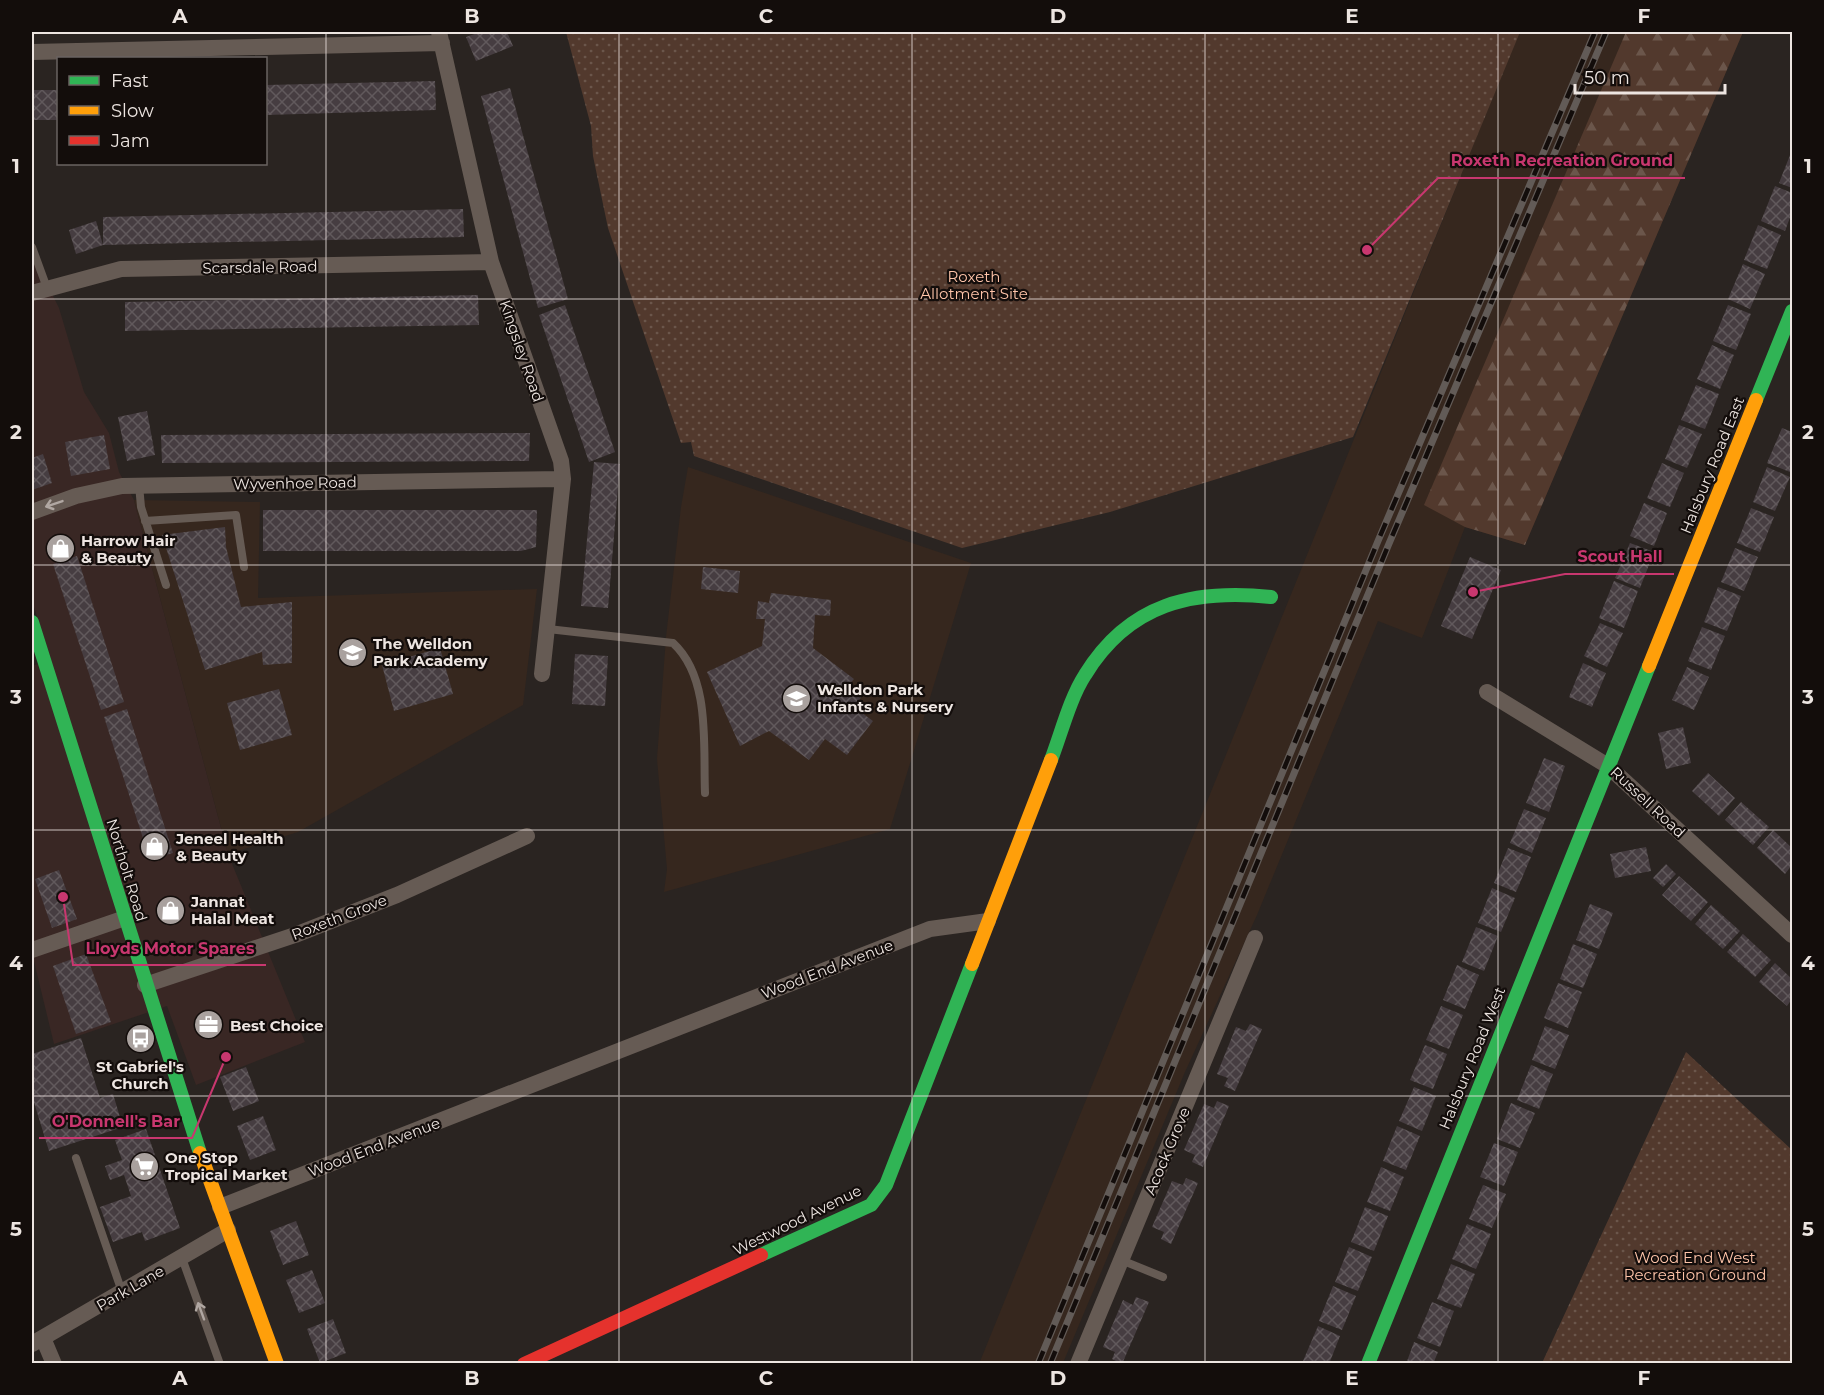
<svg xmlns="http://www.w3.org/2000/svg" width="1824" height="1395" font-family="Montserrat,sans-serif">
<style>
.commercial{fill:#392724}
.built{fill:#36271e}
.forest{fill:url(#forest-firs)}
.park{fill:url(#park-dots)}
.building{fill:url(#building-cross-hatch)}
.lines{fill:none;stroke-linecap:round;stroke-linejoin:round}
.lane{stroke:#665b54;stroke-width:8}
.street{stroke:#665b54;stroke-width:16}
.fast{stroke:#30b455;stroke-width:14}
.slow{stroke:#ff9f0a;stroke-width:14}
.jam{stroke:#e5322d;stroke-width:14}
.rail-casing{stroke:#625b57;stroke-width:7}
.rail{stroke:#130d0b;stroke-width:4.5;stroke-dasharray:14;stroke-linecap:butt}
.oneway{stroke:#b0a7a2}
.grid{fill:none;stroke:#ede5e1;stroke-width:1.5;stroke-opacity:0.55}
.labels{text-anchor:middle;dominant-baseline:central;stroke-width:4.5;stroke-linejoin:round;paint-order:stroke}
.street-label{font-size:15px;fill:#ede5e1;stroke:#130d0b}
.park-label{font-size:15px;fill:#fec4a9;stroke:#130d0b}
.poi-label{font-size:15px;font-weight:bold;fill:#ede5e1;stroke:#130d0b;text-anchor:start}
.leader{fill:none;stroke:#c8376f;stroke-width:2}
.callout-dot{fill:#c8376f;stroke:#130d0b;stroke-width:2}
.callout-label{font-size:16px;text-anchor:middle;font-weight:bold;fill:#c8376f;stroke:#130d0b;stroke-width:4.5;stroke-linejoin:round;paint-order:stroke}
.neatline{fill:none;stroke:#ede5e1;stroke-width:2}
.grid-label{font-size:20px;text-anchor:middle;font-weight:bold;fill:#ede5e1}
</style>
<defs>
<pattern id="forest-firs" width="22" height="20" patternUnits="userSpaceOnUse" patternTransform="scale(1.5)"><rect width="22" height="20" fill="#52392d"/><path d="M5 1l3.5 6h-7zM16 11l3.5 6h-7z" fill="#6b564b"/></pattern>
<pattern id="park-dots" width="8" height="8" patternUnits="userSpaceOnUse" patternTransform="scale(1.5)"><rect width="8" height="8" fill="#52392d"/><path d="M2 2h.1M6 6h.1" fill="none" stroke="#6b564b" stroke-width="1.8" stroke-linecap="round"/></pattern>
<pattern id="building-cross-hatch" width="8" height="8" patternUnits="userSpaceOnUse" patternTransform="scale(1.5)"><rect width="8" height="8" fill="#463d41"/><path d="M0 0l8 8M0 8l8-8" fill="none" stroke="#61595c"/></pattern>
</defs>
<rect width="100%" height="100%" fill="#2a2421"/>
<path class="commercial" d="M 32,254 L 59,308 L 84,392 L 109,433 L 119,472 L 134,500 L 228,854 L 305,1042 L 196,1085 L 167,1006 L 54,1044 L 32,953 L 32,666 L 51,659 L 32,601 Z"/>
<path class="built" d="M 1519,32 L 1743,32 L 1525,545 L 1465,527 L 1422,638 L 1378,621 L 1257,915 L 1185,1072 L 1063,1363 L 979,1364 Z
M 688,467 L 971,563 L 890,829 L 664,892 L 667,869 L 657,759 L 666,637 L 681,507 Z
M 134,500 L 260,502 L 258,598 L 537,589 L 523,705 L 298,832 L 228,854 Z"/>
<path class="forest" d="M 1626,32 L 1743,32 L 1525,545 L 1465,527 L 1424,505 Z"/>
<path class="park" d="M 566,32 L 1520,32 L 1353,437 L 1110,512 L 962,548 L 694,456 L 691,442 L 681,443 L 608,228 L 593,156 L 591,126 Z
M 1686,1052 L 1792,1150 L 1792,1363 L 1542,1363 Z"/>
<path class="building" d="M 480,32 L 507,32 L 513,46 L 476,61 L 466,37 Z
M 435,81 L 436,110 L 266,115 L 266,85 Z
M 510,88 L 568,299 L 538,308 L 481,96 Z
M 32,90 L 58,90 L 58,120 L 32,120 Z
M 1792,150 L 1792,188 L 1779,183 Z
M 1775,186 L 1792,193 L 1792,212 L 1785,231 L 1761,221 Z
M 463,209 L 464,237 L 103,245 L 76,254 L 69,230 L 96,221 L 103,245 L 103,217 Z
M 1758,225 L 1781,235 L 1767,269 L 1744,260 Z
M 1743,264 L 1765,274 L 1750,309 L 1728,299 Z
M 478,295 L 479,325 L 125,331 L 125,302 Z
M 565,305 L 615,452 L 589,462 L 539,315 Z
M 1728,305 L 1751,314 L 1736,350 L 1713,341 Z
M 1712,345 L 1734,355 L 1720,389 L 1697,379 Z
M 1696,385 L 1719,394 L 1705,429 L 1681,420 Z
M 147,411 L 155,455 L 127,461 L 118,417 Z
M 1679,425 L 1702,434 L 1687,468 L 1665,459 Z
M 1782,428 L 1792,432 L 1790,472 L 1767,463 Z
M 530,433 L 529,461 L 162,463 L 161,435 Z
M 104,435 L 110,469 L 71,476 L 65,442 Z
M 43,454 L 52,483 L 32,490 L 32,458 Z
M 594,462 L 620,464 L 608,608 L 581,606 Z
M 1662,463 L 1684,473 L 1670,507 L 1647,498 Z
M 1767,467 L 1790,477 L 1775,511 L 1753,502 Z
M 1644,503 L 1667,513 L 1654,546 L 1630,536 Z
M 1751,508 L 1774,517 L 1760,552 L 1737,543 Z
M 263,510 L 537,510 L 536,547 L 521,551 L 263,551 Z
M 225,527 L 226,547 L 241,607 L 292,602 L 292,663 L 263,665 L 262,652 L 205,670 L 162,535 Z
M 1630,543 L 1654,552 L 1640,588 L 1615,578 Z
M 1735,548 L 1758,557 L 1744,591 L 1721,582 Z
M 77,556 L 124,702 L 101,710 L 53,564 Z
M 1470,557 L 1501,570 L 1472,639 L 1441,626 Z
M 703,567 L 740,571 L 738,593 L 701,589 Z
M 1614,581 L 1638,591 L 1624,628 L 1599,618 Z
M 1718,587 L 1741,596 L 1727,631 L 1704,622 Z
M 771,593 L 831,600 L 830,616 L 815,615 L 813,648 L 854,679 L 848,686 L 862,696 L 854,707 L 873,721 L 847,755 L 825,739 L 809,760 L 769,731 L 740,746 L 707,672 L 762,646 L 765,619 L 756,619 L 758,601 L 769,603 Z
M 1600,623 L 1623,633 L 1607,667 L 1584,656 Z
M 1702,627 L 1725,636 L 1711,670 L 1688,661 Z
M 440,648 L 453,694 L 394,711 L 382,665 Z
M 575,654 L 608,656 L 605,706 L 572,704 Z
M 1583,663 L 1606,673 L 1592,707 L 1569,697 Z
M 1687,667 L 1709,677 L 1694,710 L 1672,700 Z
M 279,689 L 292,735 L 240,750 L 227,703 Z
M 127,709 L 173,853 L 150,860 L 104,717 Z
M 1683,727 L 1691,763 L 1666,769 L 1658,733 Z
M 1544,758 L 1565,766 L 1549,812 L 1526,803 Z
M 1708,773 L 1735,798 L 1719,816 L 1692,791 Z
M 1741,802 L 1769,827 L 1753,845 L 1725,820 Z
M 1524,809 L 1546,818 L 1532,853 L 1510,843 Z
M 1773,830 L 1792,848 L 1792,865 L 1785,874 L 1757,848 Z
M 1646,847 L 1651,871 L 1615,878 L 1610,854 Z
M 1508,848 L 1531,857 L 1516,892 L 1494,883 Z
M 1666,864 L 1676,874 L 1663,887 L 1653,878 Z
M 59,870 L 77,919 L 52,928 L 35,879 Z
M 1679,876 L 1708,902 L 1691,921 L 1662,895 Z
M 1492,888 L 1515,898 L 1501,932 L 1478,923 Z
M 1590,904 L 1613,913 L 1599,949 L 1576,940 Z
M 1711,905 L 1740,931 L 1723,949 L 1695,924 Z
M 1476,927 L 1498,936 L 1484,971 L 1462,962 Z
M 1743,934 L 1771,960 L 1755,977 L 1727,952 Z
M 1573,944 L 1597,954 L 1583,988 L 1560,979 Z
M 86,954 L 111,1022 L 76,1034 L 53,966 Z
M 1775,963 L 1792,979 L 1792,999 L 1787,1006 L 1759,982 Z
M 1457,965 L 1479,975 L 1465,1009 L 1443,1000 Z
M 1558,983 L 1582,992 L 1568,1028 L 1544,1018 Z
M 1441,1006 L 1463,1015 L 1449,1049 L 1426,1040 Z
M 1250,1024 L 1262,1029 L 1235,1091 L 1224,1086 L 1228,1078 L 1217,1074 L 1236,1027 L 1246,1031 Z
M 1545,1026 L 1569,1035 L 1555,1069 L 1532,1060 Z
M 81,1038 L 100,1098 L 113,1094 L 123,1127 L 49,1151 L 32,1096 L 32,1054 Z
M 1425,1045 L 1447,1054 L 1433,1089 L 1410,1080 Z
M 1531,1065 L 1553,1074 L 1539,1109 L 1517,1100 Z
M 246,1067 L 259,1101 L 233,1111 L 220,1077 Z
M 1414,1087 L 1436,1096 L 1422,1131 L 1399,1121 Z
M 1217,1101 L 1229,1106 L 1203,1167 L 1192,1162 L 1195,1155 L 1184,1150 L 1204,1104 L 1214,1108 Z
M 1511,1103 L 1535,1113 L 1520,1148 L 1497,1139 Z
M 263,1116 L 276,1150 L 250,1160 L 237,1126 Z
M 1397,1126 L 1420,1136 L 1406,1170 L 1383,1161 Z
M 146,1129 L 180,1228 L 145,1241 L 142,1232 L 113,1242 L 100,1207 L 131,1196 L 124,1175 L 110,1180 L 105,1166 L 122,1160 L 115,1140 Z
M 1494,1143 L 1518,1152 L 1504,1186 L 1480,1177 Z
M 1381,1167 L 1404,1177 L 1390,1211 L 1367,1202 Z
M 1186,1178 L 1198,1183 L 1171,1244 L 1161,1239 L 1164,1232 L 1152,1227 L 1172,1181 L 1183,1185 Z
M 1483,1185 L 1506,1194 L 1492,1228 L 1469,1219 Z
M 1365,1207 L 1388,1216 L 1374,1251 L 1351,1242 Z
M 296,1221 L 309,1255 L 283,1265 L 270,1231 Z
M 1467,1224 L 1491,1234 L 1476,1269 L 1452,1259 Z
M 1349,1247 L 1372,1257 L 1358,1291 L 1335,1282 Z
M 1451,1264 L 1475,1274 L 1461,1308 L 1437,1299 Z
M 312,1270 L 325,1303 L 299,1313 L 286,1280 Z
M 1333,1286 L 1356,1296 L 1342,1330 L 1319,1321 Z
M 1136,1297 L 1149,1302 L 1122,1364 L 1112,1359 L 1115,1352 L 1103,1347 L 1123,1300 L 1133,1305 Z
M 1432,1302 L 1454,1311 L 1440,1347 L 1417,1338 Z
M 333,1319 L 346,1353 L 320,1363 L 307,1329 Z
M 1318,1326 L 1340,1336 L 1329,1364 L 1303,1361 Z
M 1414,1342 L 1438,1352 L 1433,1364 L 1406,1364 Z"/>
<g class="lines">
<path class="lane" d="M 32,247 L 47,288
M 139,485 L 141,507 L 166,585
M 145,521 L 236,515 L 244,567
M 548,629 L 673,643 C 711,678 703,746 705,793
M 76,1158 L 122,1292
M 182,1258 L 220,1364
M 1121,1260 L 1163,1277"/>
<path class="street" d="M 439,32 L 491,262 L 561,461 L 563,479 L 542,674
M 32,52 L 442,43
M 32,293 L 121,269 L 491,262
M 32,512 L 76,496 L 122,486 L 563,479
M 1487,692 L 1608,766 L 1792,935
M 32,950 L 125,918
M 145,985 L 295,935 L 397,895 L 527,836
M 220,1207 L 930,929 L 988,921
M 43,1338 L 54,1364
M 32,1344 L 228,1230
M 1078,1364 L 1255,938"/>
<path class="fast" d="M 1756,400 L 1792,311
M 32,622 L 200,1153
M 1051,760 C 1061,734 1070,698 1085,675 C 1129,603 1193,589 1271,597
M 761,1255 L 871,1205 L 886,1185 L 972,964
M 1368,1364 L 1649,666"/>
<path class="slow" d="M 1649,666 L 1756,400
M 972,964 L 1051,760
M 200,1153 L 277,1364"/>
<path class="jam" d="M 524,1364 L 761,1255"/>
<defs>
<path id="rail" d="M 1038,1364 L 1378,541 L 1595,32
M 1050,1364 L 1388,546 L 1606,32"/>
</defs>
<use href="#rail" class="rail-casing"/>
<use href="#rail" class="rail"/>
</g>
<defs><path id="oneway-shaft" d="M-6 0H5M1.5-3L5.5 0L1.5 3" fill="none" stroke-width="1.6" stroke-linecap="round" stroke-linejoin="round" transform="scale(1.5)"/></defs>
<g class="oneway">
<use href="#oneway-shaft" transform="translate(54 504) rotate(161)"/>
<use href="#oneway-shaft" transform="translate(201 1311) rotate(-110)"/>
</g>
<path class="grid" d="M 326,32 L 326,1364M 619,32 L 619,1364M 912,32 L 912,1364M 1205,32 L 1205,1364M 1498,32 L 1498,1364M 32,299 L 1792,299M 32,565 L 1792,565M 32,830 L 1792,830M 32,1096 L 1792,1096"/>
<defs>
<symbol id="shop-disc" viewBox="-11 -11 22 22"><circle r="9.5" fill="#a9a19e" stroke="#130d0b"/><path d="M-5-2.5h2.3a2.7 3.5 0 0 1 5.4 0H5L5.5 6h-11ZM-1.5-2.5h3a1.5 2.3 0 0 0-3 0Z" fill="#fff"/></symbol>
<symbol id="school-disc" viewBox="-11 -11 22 22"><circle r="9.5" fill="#a9a19e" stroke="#130d0b"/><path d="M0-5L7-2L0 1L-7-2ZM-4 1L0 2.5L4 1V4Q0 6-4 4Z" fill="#fff"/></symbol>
<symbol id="office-disc" viewBox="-11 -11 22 22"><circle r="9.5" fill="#a9a19e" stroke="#130d0b"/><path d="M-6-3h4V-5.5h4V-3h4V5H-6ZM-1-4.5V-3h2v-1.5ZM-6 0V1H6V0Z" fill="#fff"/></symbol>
<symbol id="bus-disc" viewBox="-11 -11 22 22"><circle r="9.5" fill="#a9a19e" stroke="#130d0b"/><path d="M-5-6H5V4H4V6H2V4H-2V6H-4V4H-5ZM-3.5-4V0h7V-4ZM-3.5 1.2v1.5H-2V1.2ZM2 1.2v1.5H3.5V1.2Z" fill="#fff"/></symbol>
<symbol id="supermarket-disc" viewBox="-11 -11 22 22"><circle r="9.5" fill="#a9a19e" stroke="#130d0b"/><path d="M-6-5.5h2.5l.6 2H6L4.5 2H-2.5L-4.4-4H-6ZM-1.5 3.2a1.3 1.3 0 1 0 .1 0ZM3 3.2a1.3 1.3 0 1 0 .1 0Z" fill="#fff"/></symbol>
</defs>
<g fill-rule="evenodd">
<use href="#shop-disc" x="44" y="532" width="33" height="33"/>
<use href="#school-disc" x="336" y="636" width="33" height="33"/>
<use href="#school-disc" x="780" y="682" width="33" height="33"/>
<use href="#shop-disc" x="138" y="830" width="33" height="33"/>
<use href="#shop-disc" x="154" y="894" width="33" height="33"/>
<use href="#office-disc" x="192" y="1008" width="33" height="33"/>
<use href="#bus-disc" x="124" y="1022" width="33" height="33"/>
<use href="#supermarket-disc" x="128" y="1150" width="33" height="33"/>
</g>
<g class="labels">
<g class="street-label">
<text transform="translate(260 267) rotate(-1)">Scarsdale Road</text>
<text transform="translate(522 351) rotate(71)">Kingsley Road</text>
<text transform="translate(1712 465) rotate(-68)">Halsbury Road East</text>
<text transform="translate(295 483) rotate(-1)">Wyvenhoe Road</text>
<text transform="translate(1648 802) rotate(43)">Russell Road</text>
<text transform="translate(127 870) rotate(73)">Northolt Road</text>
<text transform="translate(339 917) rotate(-21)">Roxeth Grove</text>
<text transform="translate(827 969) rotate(-21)">Wood End Avenue</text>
<text transform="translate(1472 1058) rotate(-68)">Halsbury Road West</text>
<text transform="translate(374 1147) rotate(-21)">Wood End Avenue</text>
<text transform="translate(1167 1151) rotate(-67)">Acock Grove</text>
<text transform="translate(797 1220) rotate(-26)">Westwood Avenue</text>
<text transform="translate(130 1288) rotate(-30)">Park Lane</text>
</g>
<g class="park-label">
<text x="974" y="276">Roxeth<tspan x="974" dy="17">Allotment Site</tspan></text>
<text x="1695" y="1257">Wood End West<tspan x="1695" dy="17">Recreation Ground</tspan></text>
</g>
<g class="poi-label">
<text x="81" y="540">Harrow Hair<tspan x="81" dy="17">&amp; Beauty</tspan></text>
<text x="373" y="643">The Welldon<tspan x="373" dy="17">Park Academy</tspan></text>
<text x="817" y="689">Welldon Park<tspan x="817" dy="17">Infants &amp; Nursery</tspan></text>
<text x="176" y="838">Jeneel Health<tspan x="176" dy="17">&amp; Beauty</tspan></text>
<text x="191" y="901">Jannat<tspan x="191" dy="17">Halal Meat</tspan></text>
<text x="230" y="1025">Best Choice</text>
<text x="140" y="1066" text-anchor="middle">St Gabriel's<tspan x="140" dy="17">Church</tspan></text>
<text x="165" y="1157">One Stop<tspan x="165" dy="17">Tropical Market</tspan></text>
</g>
</g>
<path class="leader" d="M1367 250L1438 178H1685M1473 592L1565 574H1674M63 897L73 965H266M226 1057L192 1138H39"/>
<g class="callout-dot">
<circle cx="1367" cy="250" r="6"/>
<circle cx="1473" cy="592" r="6"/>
<circle cx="63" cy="897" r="6"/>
<circle cx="226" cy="1057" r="6"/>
</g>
<g class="callout-label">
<text x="1562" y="166">Roxeth Recreation Ground</text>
<text x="1620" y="562">Scout Hall</text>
<text x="170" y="954">Lloyds Motor Spares</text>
<text x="116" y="1127">O'Donnell's Bar</text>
</g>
<rect width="1824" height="1395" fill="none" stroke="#130d0b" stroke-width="66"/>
<rect x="57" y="57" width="210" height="108" fill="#130d0b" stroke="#6a6361" stroke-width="1.5"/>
<rect x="69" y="76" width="30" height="9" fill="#30b455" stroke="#6a6361" stroke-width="1.5"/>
<text x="111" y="87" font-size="18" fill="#ede5e1">Fast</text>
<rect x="69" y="106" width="30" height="9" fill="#ff9f0a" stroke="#6a6361" stroke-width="1.5"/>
<text x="111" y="117" font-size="18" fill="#ede5e1">Slow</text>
<rect x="69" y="136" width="30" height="9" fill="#e5322d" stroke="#6a6361" stroke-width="1.5"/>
<text x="111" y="147" font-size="18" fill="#ede5e1">Jam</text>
<path d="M1575 84v9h150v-9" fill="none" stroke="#ede5e1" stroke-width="3"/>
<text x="1584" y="84" font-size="18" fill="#ede5e1" stroke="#130d0b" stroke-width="4.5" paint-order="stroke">50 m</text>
<rect x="33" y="33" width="1758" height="1329" class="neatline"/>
<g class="grid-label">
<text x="180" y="23">A</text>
<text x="472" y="23">B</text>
<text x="766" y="23">C</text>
<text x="1058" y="23">D</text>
<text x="1352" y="23">E</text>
<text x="1644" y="23">F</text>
<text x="16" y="173">1</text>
<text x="1808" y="173">1</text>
<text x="16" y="439">2</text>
<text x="1808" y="439">2</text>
<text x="16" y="704">3</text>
<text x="1808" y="704">3</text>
<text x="16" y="970">4</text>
<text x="1808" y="970">4</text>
<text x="16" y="1236">5</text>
<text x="1808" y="1236">5</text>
<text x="180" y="1385">A</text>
<text x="472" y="1385">B</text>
<text x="766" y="1385">C</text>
<text x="1058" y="1385">D</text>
<text x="1352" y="1385">E</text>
<text x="1644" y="1385">F</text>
</g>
</svg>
